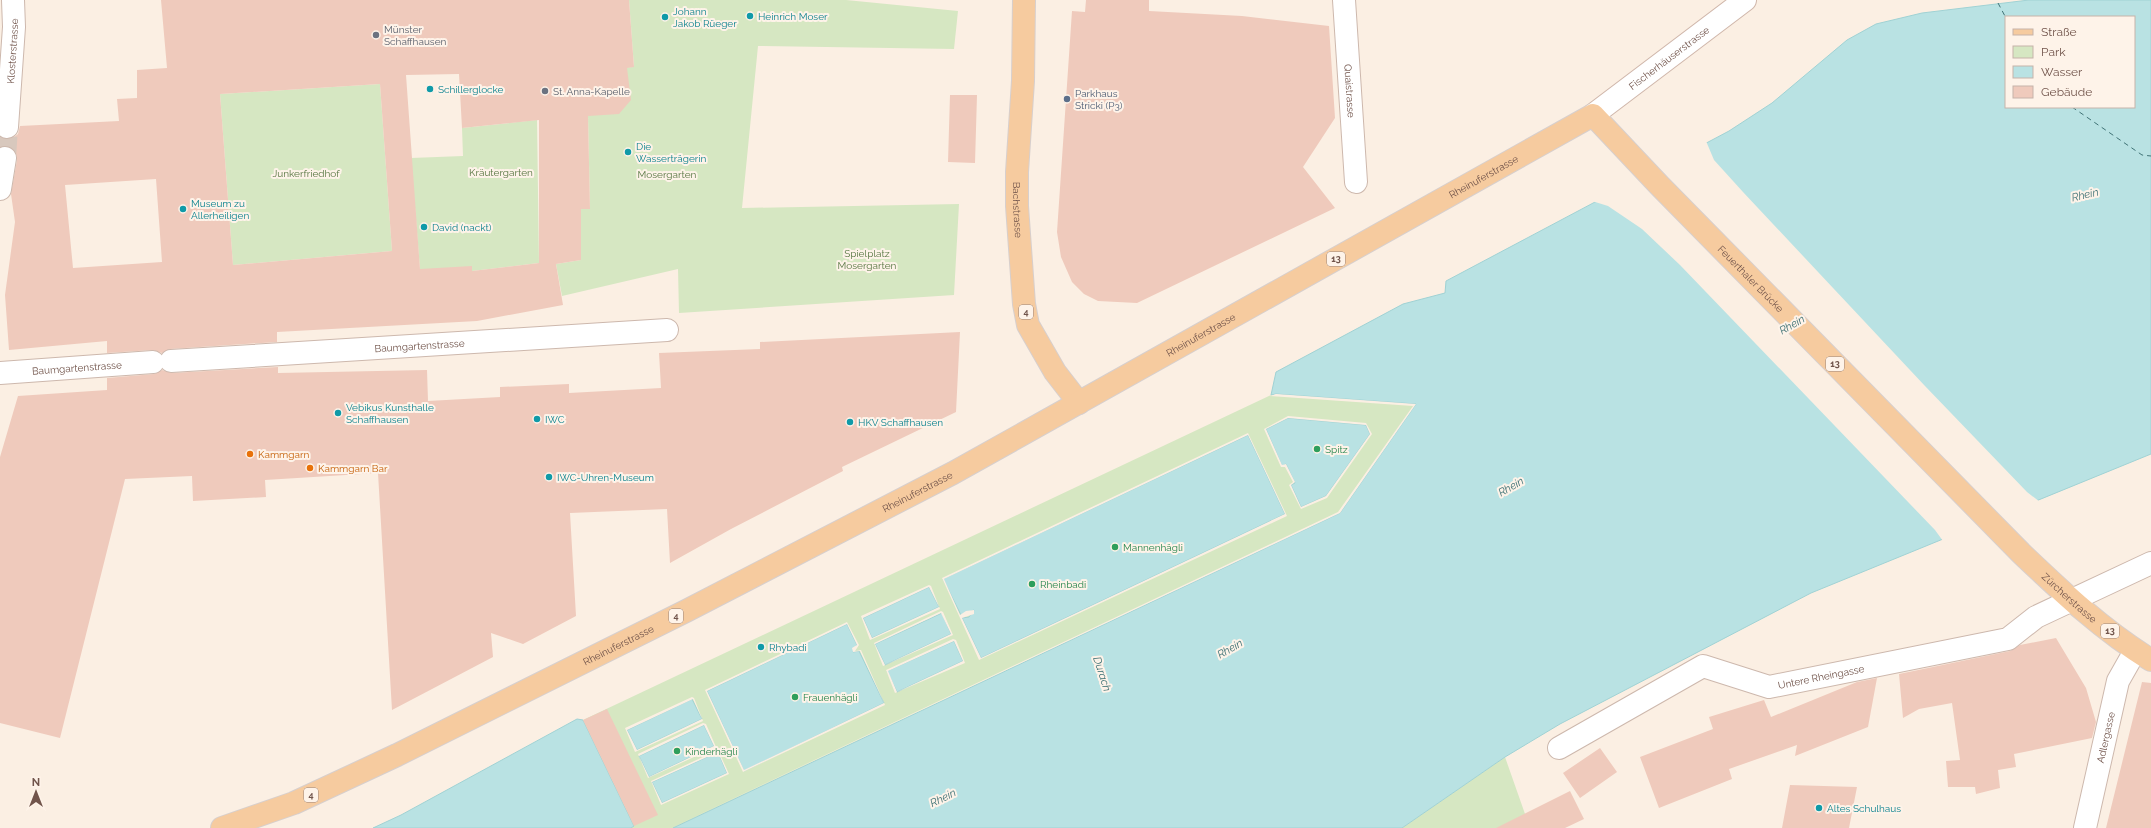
<svg xmlns="http://www.w3.org/2000/svg" width="2151" height="828" font-family="Raleway,sans-serif">
<style>
.green{fill:#d6e7c2}
.water{fill:#b9e2e3;stroke:#a0d2d4;fill-rule:evenodd}
.pier{fill:#fbefe3;fill-rule:evenodd}
.lines{fill:none;stroke-linecap:round;stroke-linejoin:round}
.ferry{stroke:#407376;stroke-width:1;stroke-dasharray:5 4;stroke-linecap:butt}
.building{fill:#efcabc;fill-rule:evenodd}
.minor-tunnel{stroke:#d8c8bd;stroke-width:22;stroke-dasharray:22 11;stroke-linecap:butt}
.minor-casing{stroke:#cdb8ad;stroke-width:24}
.secondary-casing{stroke:#d0b7ab;stroke-width:24}
.primary-casing{stroke:#d7cfcd;stroke-width:24}
.minor{stroke:#fff;stroke-width:22}
.secondary{stroke:#fff;stroke-width:22}
.primary{stroke:#f6cb9f;stroke-width:22}
.culture-dot{fill:#0f9aa8;stroke:#fef3e9;stroke-width:1.5}
.worship-dot{fill:#6b7280;stroke:#fef3e9;stroke-width:1.5}
.service-dot{fill:#5c6f8a;stroke:#fef3e9;stroke-width:1.5}
.leisure-dot{fill:#2e9e5b;stroke:#fef3e9;stroke-width:1.5}
.food-dot{fill:#e8710a;stroke:#fef3e9;stroke-width:1.5}
.labels{text-anchor:middle;dominant-baseline:central;stroke-width:4;stroke-linejoin:round;paint-order:stroke}
.shield{fill:#fef3e9;stroke:#9b847a;stroke-width:1}
.shield-label{font-size:9px;font-weight:bold;fill:#71544b}
.culture-label{font-size:10px;fill:#0d838f;stroke:#fef3e9;text-anchor:start}
.worship-label{font-size:10px;fill:#5b616d;stroke:#fef3e9;text-anchor:start}
.street-label{font-size:10px;fill:#71544b;stroke:#fef3e9}
.service-label{font-size:10px;fill:#4e5e75;stroke:#fef3e9;text-anchor:start}
.park-label{font-size:10px;fill:#587743;stroke:#fef3e9}
.leisure-label{font-size:10px;fill:#27864d;stroke:#fef3e9;text-anchor:start}
.food-label{font-size:10px;fill:#c56008;stroke:#fef3e9;text-anchor:start}
.water-label{font-size:11px;font-style:italic;fill:#407376;stroke:#fef3e9}
</style>
<rect width="100%" height="100%" fill="#fbefe3"/>
<path class="green" d="M 629,0 L 846,0 L 958,11 L 954,49 L 758,46 L 742,208 L 959,204 L 954,295 L 679,313 L 678,269 L 562,296 L 556,264 L 581,260 L 581,209 L 590,209 L 588,116 L 613,68 L 634,67 Z
M 380,84 L 392,251 L 233,265 L 220,94 Z
M 537,120 L 539,263 L 472,271 L 420,269 L 411,158 L 463,156 L 462,128 Z
M 1271,395 L 1416,404 L 1340,513 L 673,828 L 631,828 L 634,826 L 583,720 Z
M 1505,757 L 1530,828 L 1402,828 Z"/>
<path class="water" d="M 2029,0 L 2151,0 L 2151,454 L 1811,593 L 1560,724 L 1505,757 L 1402,828 L 673,828 L 1340,513 L 1416,404 L 1276,394 L 1271,395 L 1276,372 L 1403,304 L 1445,293 L 1446,281 L 1729,131 L 1772,103 L 1847,40 L 1876,24 L 1922,13 ZM 2006,17 L 2134,17 L 2134,107 L 2006,107 Z
M 1288,418 L 1366,425 L 1370,434 L 1326,496 L 1301,507 L 1291,485 L 1295,483 L 1286,464 L 1282,466 L 1266,429 Z
M 1248,435 L 1285,514 L 981,658 L 962,618 L 969,617 L 974,610 L 961,615 L 943,579 Z
M 929,587 L 939,607 L 872,638 L 863,618 Z
M 942,613 L 951,634 L 885,665 L 875,644 Z
M 847,624 L 857,645 L 853,652 L 859,651 L 884,703 L 744,771 L 707,691 Z
M 954,641 L 963,661 L 897,692 L 887,671 Z
M 692,699 L 702,719 L 637,750 L 627,730 Z
M 577,719 L 583,720 L 634,826 L 631,828 L 373,828 L 401,815 Z
M 704,725 L 714,746 L 649,777 L 639,756 Z
M 718,752 L 727,773 L 662,803 L 652,782 Z"/>
<path class="pier" d="M 1706,141 L 1714,160 L 1743,192 L 1925,386 L 2027,492 L 2040,502 L 1943,541 L 1935,530 L 1680,265 L 1642,229 L 1608,206 L 1592,201 Z
M 1276,394 L 1416,404 L 1340,513 L 671,828 L 1338,512 L 1413,406 L 1270,396 Z
M 1288,416 L 1366,423 L 1372,434 L 1327,498 L 1301,509 L 1289,485 L 1293,482 L 1285,467 L 1281,467 L 1264,429 ZM 1288,418 L 1366,425 L 1370,434 L 1326,496 L 1301,507 L 1291,485 L 1295,482 L 1286,464 L 1282,465 L 1266,429 Z
M 1248,433 L 1287,516 L 979,660 L 942,578 ZM 1248,435 L 1285,514 L 981,658 L 962,618 L 974,614 L 974,610 L 966,611 L 960,615 L 944,579 Z
M 929,585 L 931,586 L 940,609 L 870,640 L 861,616 ZM 929,587 L 939,607 L 872,638 L 863,618 Z
M 941,611 L 943,612 L 953,635 L 883,666 L 874,643 ZM 941,613 L 951,634 L 885,665 L 875,644 Z
M 847,622 L 859,645 L 855,651 L 861,650 L 885,705 L 743,772 L 705,690 ZM 847,624 L 857,645 L 852,648 L 853,652 L 860,651 L 884,703 L 744,770 L 707,691 Z
M 953,639 L 956,640 L 965,663 L 895,693 L 886,670 ZM 954,641 L 963,661 L 897,692 L 888,671 Z
M 692,697 L 694,698 L 703,721 L 635,752 L 625,728 ZM 693,699 L 702,719 L 637,750 L 627,730 Z
M 703,723 L 706,724 L 716,747 L 648,778 L 638,754 ZM 704,725 L 714,746 L 649,777 L 639,756 Z
M 718,750 L 729,774 L 661,805 L 651,781 ZM 718,752 L 727,773 L 662,803 L 652,782 Z"/>
<g class="lines">
<path class="ferry" d="M 1998,3 L 2006,18
M 2072,107 L 2142,155 L 2151,156"/>
</g>
<path class="building" d="M 161,0 L 629,0 L 634,67 L 627,68 L 631,100 L 619,114 L 588,116 L 590,209 L 581,209 L 581,260 L 556,264 L 563,305 L 477,321 L 277,332 L 277,342 L 170,349 L 162,353 L 152,350 L 107,353 L 107,341 L 9,350 L 5,295 L 15,222 L 11,194 L 17,160 L 16,153 L 13,148 L 7,146 L 0,147 L 0,137 L 7,139 L 13,138 L 18,134 L 20,126 L 119,121 L 117,99 L 137,98 L 137,70 L 167,68 ZM 459,74 L 462,128 L 539,120 L 539,263 L 472,271 L 472,266 L 420,269 L 406,75 ZM 380,84 L 392,251 L 233,265 L 220,94 ZM 156,179 L 162,262 L 73,268 L 65,185 Z
M 1086,0 L 1149,0 L 1149,11 L 1242,16 L 1329,26 L 1335,118 L 1303,167 L 1335,208 L 1137,303 L 1098,301 L 1084,294 L 1072,282 L 1061,257 L 1057,232 L 1072,11 L 1085,12 Z
M 950,95 L 977,95 L 975,163 L 948,162 Z
M 960,332 L 956,412 L 842,467 L 843,471 L 731,529 L 670,563 L 667,509 L 570,513 L 576,616 L 523,644 L 491,633 L 493,657 L 392,710 L 378,473 L 265,480 L 266,497 L 193,501 L 192,476 L 125,479 L 60,738 L 0,723 L 0,457 L 18,396 L 107,390 L 107,378 L 154,374 L 162,370 L 172,373 L 278,367 L 278,373 L 427,370 L 428,401 L 500,397 L 500,387 L 569,384 L 569,393 L 661,388 L 659,353 L 760,349 L 760,342 Z
M 2056,638 L 2086,688 L 2096,722 L 2092,738 L 2014,754 L 2016,767 L 1998,770 L 2000,788 L 1976,794 L 1975,787 L 1948,787 L 1946,761 L 1960,760 L 1952,703 L 1919,709 L 1903,718 L 1899,674 L 2010,651 L 2020,645 Z
M 1877,678 L 1868,727 L 1795,756 L 1797,745 L 1729,769 L 1732,779 L 1659,808 L 1640,757 L 1713,729 L 1709,717 L 1764,700 L 1771,717 L 1857,682 Z
M 2142,682 L 2151,683 L 2151,828 L 2106,828 Z
M 607,709 L 658,815 L 634,826 L 583,720 Z
M 1600,748 L 1617,772 L 1580,798 L 1563,773 Z
M 1790,785 L 1857,787 L 1849,828 L 1782,828 Z
M 1570,791 L 1584,819 L 1565,828 L 1496,828 Z"/>
<g class="lines">
<path class="minor-tunnel" d="M 5,158 L 7,127"/>
<defs>
<g id="minor">
<path id="s1" d="M 1344,0 L 1356,182"/>
<path id="s2" d="M 7,127 L 14,27 L 13,0"/>
<path d="M 0,189 L 5,158"/>
<path id="s3" d="M 171,361 L 667,330"/>
<path id="s4" d="M 0,373 L 153,362"/>
<path id="s5" d="M 1559,748 L 1703,666 L 1769,687 L 2008,639 L 2036,617 L 2151,563"/>
<path id="s6" d="M 2085,828 L 2118,681 L 2135,651"/>
</g>
<g id="secondary">
<path id="s7" d="M 1593,115 L 1745,0"/>
</g>
<g id="primary">
<path id="s8" d="M 1024,0 L 1023,81 L 1017,172 L 1017,206 L 1024,304 L 1028,325 L 1055,372 L 1079,403"/>
<path id="s9" d="M 222,828 L 294,803 L 397,755 L 686,611 L 953,473 L 1593,115 L 1659,185 L 2021,553 C 2061,591 2103,631 2151,660"/>
</g>
</defs>
<use href="#minor" class="minor-casing"/>
<use href="#secondary" class="secondary-casing"/>
<use href="#primary" class="primary-casing"/>
<use href="#minor" class="minor"/>
<use href="#secondary" class="secondary"/>
<use href="#primary" class="primary"/>
</g>
<g class="culture-dot">
<circle cx="750" cy="16" r="4"/>
<circle cx="665" cy="17" r="4"/>
<circle cx="430" cy="89" r="4"/>
<circle cx="628" cy="152" r="4"/>
<circle cx="183" cy="209" r="4"/>
<circle cx="424" cy="227" r="4"/>
<circle cx="338" cy="413" r="4"/>
<circle cx="537" cy="419" r="4"/>
<circle cx="850" cy="422" r="4"/>
<circle cx="549" cy="477" r="4"/>
<circle cx="761" cy="647" r="4"/>
<circle cx="1819" cy="808" r="4"/>
</g>
<g class="worship-dot">
<circle cx="376" cy="35" r="4"/>
<circle cx="545" cy="91" r="4"/>
</g>
<circle class="service-dot" cx="1067" cy="99" r="4"/>
<g class="leisure-dot">
<circle cx="1317" cy="449" r="4"/>
<circle cx="1115" cy="547" r="4"/>
<circle cx="1032" cy="584" r="4"/>
<circle cx="795" cy="697" r="4"/>
<circle cx="677" cy="751" r="4"/>
</g>
<g class="food-dot">
<circle cx="250" cy="454" r="4"/>
<circle cx="310" cy="468" r="4"/>
</g>
<g class="labels">
<g class="shield">
<rect x="1327" y="252" width="18" height="14" rx="3"/>
<rect x="1019" y="305" width="14" height="14" rx="3"/>
<rect x="1826" y="357" width="18" height="14" rx="3"/>
<rect x="669" y="609" width="14" height="14" rx="3"/>
<rect x="2101" y="624" width="18" height="14" rx="3"/>
<rect x="304" y="788" width="14" height="14" rx="3"/>
</g>
<g class="shield-label">
<text x="1336" y="259">13</text>
<text x="1026" y="312">4</text>
<text x="1835" y="364">13</text>
<text x="676" y="616">4</text>
<text x="2110" y="631">13</text>
<text x="311" y="795">4</text>
</g>
<g class="culture-label">
<text x="673" y="11">Johann<tspan x="673" dy="12">Jakob Rüeger</tspan></text>
<text x="758" y="16">Heinrich Moser</text>
<text x="438" y="89">Schillerglocke</text>
<text x="636" y="146">Die<tspan x="636" dy="12">Wasserträgerin</tspan></text>
<text x="191" y="203">Museum zu<tspan x="191" dy="12">Allerheiligen</tspan></text>
<text x="432" y="227">David (nackt)</text>
<text x="346" y="407">Vebikus Kunsthalle<tspan x="346" dy="12">Schaffhausen</tspan></text>
<text x="545" y="419">IWC</text>
<text x="858" y="422">HKV Schaffhausen</text>
<text x="557" y="477">IWC-Uhren-Museum</text>
<text x="769" y="647">Rhybadi</text>
<text x="1827" y="808">Altes Schulhaus</text>
</g>
<g class="worship-label">
<text x="384" y="29">Münster<tspan x="384" dy="12">Schaffhausen</tspan></text>
<text x="553" y="91">St. Anna-Kapelle</text>
</g>
<g class="street-label">
<text stroke="none"><textPath href="#s2" startOffset="76">Klosterstrasse</textPath></text>
<text stroke="none"><textPath href="#s7" startOffset="95">Fischerhäuserstrasse</textPath></text>
<text stroke="none"><textPath href="#s1" startOffset="91">Quaistrasse</textPath></text>
<text stroke="none"><textPath href="#s9" startOffset="1421">Rheinuferstrasse</textPath></text>
<text stroke="none"><textPath href="#s8" startOffset="210">Bachstrasse</textPath></text>
<text stroke="none"><textPath href="#s9" startOffset="1774">Feuerthaler Brücke</textPath></text>
<text stroke="none"><textPath href="#s9" startOffset="1097">Rheinuferstrasse</textPath></text>
<text stroke="none"><textPath href="#s3" startOffset="249">Baumgartenstrasse</textPath></text>
<text stroke="none"><textPath href="#s4" startOffset="77">Baumgartenstrasse</textPath></text>
<text stroke="none"><textPath href="#s9" startOffset="773">Rheinuferstrasse</textPath></text>
<text stroke="none"><textPath href="#s9" startOffset="2225">Zürcherstrasse</textPath></text>
<text stroke="none"><textPath href="#s9" startOffset="437">Rheinuferstrasse</textPath></text>
<text stroke="none"><textPath href="#s5" startOffset="288">Untere Rheingasse</textPath></text>
<text stroke="none"><textPath href="#s6" startOffset="93">Adlergasse</textPath></text>
</g>
<g class="service-label">
<text x="1075" y="93">Parkhaus<tspan x="1075" dy="12">Stricki (P3)</tspan></text>
</g>
<g class="park-label">
<text x="501" y="172">Kräutergarten</text>
<text x="306" y="173">Junkerfriedhof</text>
<text x="667" y="174">Mosergarten</text>
<text x="867" y="253">Spielplatz<tspan x="867" dy="12">Mosergarten</tspan></text>
</g>
<g class="leisure-label">
<text x="1325" y="449">Spitz</text>
<text x="1123" y="547">Mannenhägli</text>
<text x="1040" y="584">Rheinbadi</text>
<text x="803" y="697">Frauenhägli</text>
<text x="685" y="751">Kinderhägli</text>
</g>
<g class="food-label">
<text x="258" y="454">Kammgarn</text>
<text x="318" y="468">Kammgarn Bar</text>
</g>
<g class="water-label">
<text transform="translate(2085 195) rotate(-13)">Rhein</text>
<text transform="translate(1792 325) rotate(-30)">Rhein</text>
<text transform="translate(1511 487) rotate(-30)">Rhein</text>
<text transform="translate(1230 649) rotate(-30)">Rhein</text>
<text transform="translate(1102 674) rotate(72)">Durach</text>
<text transform="translate(943 798) rotate(-26)">Rhein</text>
</g>
</g>
<rect x="2005" y="16" width="130" height="92" fill="#fef3e9" stroke="#c6b3aa"/>
<rect x="2013" y="29" width="20" height="6" fill="#f6cb9f" stroke="#c6b3aa"/>
<text x="2041" y="36" font-size="12" fill="#71544b">Straße</text>
<rect x="2013" y="46" width="20" height="12" fill="#d6e7c2" stroke="#c6b3aa"/>
<text x="2041" y="56" font-size="12" fill="#71544b">Park</text>
<rect x="2013" y="66" width="20" height="12" fill="#b9e2e3" stroke="#c6b3aa"/>
<text x="2041" y="76" font-size="12" fill="#71544b">Wasser</text>
<rect x="2013" y="86" width="20" height="12" fill="#efcabc" stroke="#c6b3aa"/>
<text x="2041" y="96" font-size="12" fill="#71544b">Gebäude</text>
<g transform="translate(36 792)" stroke="#fef3e9" stroke-width="3" paint-order="stroke">
<path d="M0-3L7 15L0 10L-7 15Z" fill="#71544b"/>
<text y="-6" font-size="11" font-weight="bold" text-anchor="middle" fill="#71544b">N</text>
</g>
</svg>
